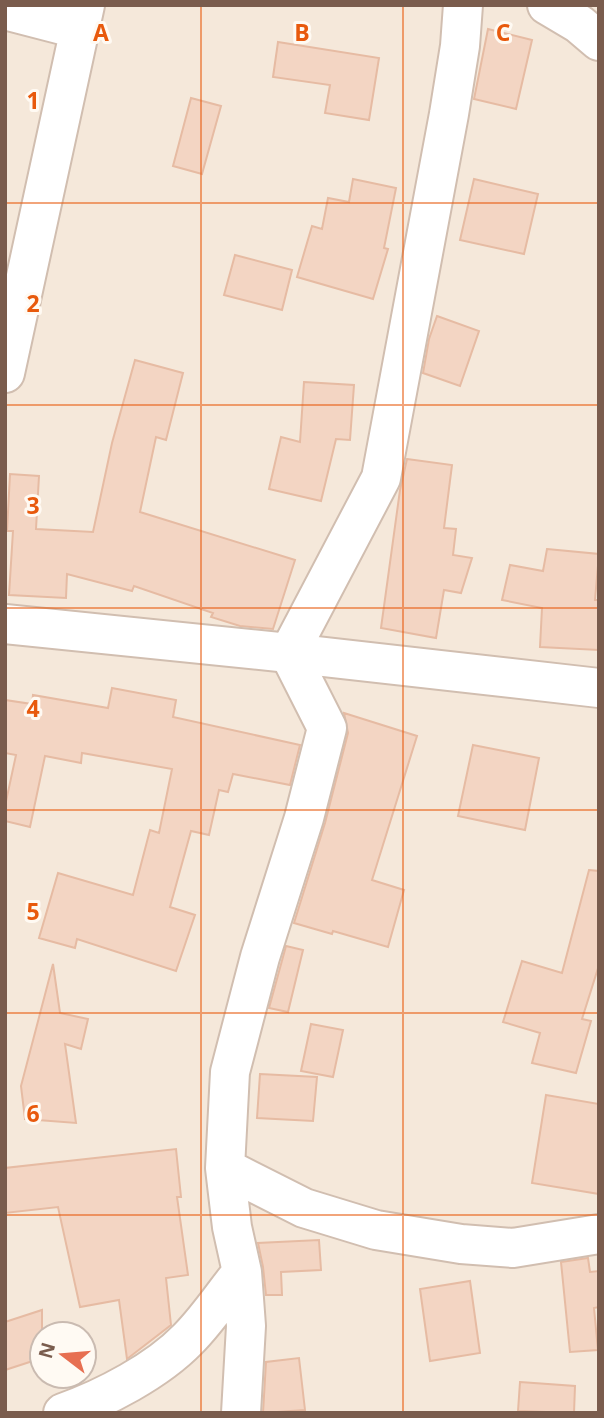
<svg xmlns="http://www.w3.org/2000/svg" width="604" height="1418" font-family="'Open Sans',sans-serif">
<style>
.residential{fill:#f5e8da;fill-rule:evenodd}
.building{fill:#f3d5c3;stroke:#e6bba3;stroke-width:2}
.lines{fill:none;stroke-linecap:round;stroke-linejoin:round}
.minor-casing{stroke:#d1beb0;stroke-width:42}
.tertiary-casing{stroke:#d1beb0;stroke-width:42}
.minor{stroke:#fff;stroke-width:38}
.tertiary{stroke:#fff;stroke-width:38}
.grid{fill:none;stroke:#e8590c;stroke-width:2;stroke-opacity:0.55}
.grid-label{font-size:23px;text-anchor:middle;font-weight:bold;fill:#e8590c;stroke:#fffaf3;stroke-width:6;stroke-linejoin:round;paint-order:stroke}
</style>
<rect width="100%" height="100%" fill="#fdf6ec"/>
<path class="residential" d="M 5,5 L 599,5 L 599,1413 L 5,1413 ZM 42,1334 L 84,1334 L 84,1376 L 42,1376 Z"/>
<path class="building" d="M 488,29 L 532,40 L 516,109 L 474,99 Z
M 278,42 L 379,58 L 369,120 L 325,113 L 330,85 L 273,77 Z
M 191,98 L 221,106 L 202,174 L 173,166 Z
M 353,179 L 396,188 L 384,248 L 388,249 L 373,299 L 297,277 L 312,226 L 322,229 L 328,198 L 349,202 Z
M 474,179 L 538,194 L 524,254 L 460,240 Z
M 235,255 L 292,270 L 282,310 L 224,295 Z
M 437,316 L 479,331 L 460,386 L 423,373 L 429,339 Z
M 135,360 L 183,373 L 166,440 L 156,437 L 140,512 L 295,560 L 273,629 L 240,626 L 211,617 L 213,613 L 134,586 L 132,591 L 67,574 L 66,598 L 9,595 L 13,531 L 7,531 L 10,474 L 39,476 L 36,529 L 93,532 L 112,443 Z
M 304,382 L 354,385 L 350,440 L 336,439 L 321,501 L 269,489 L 281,437 L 300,442 Z
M 407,459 L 452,465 L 444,528 L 456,529 L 453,555 L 472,558 L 461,593 L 444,590 L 436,638 L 381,628 L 400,490 Z
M 547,549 L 599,554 L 595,600 L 599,600 L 599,650 L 540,647 L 542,608 L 502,600 L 510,565 L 543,571 Z
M 112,688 L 176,700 L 173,717 L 300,745 L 290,785 L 233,774 L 228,792 L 219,790 L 209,835 L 191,831 L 170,907 L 195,915 L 176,971 L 77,939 L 75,948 L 39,938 L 58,873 L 133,895 L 150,830 L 159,833 L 172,769 L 82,753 L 81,763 L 45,756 L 30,827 L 5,821 L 5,806 L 16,755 L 5,753 L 5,700 L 32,704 L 33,695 L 108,708 Z
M 344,713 L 417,736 L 372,880 L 404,890 L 388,947 L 333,931 L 332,934 L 294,923 L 325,823 L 348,733 Z
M 473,745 L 539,758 L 525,830 L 458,816 Z
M 589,870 L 599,871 L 599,965 L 582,1019 L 591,1021 L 576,1073 L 532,1063 L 540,1033 L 503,1022 L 522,961 L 562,973 Z
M 286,946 L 303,950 L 288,1012 L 269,1008 Z
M 53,964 L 60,1013 L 88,1019 L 81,1049 L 65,1044 L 76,1123 L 25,1119 L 21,1086 Z
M 311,1024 L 343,1030 L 333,1077 L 301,1071 Z
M 260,1074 L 317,1077 L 313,1121 L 257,1118 Z
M 546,1095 L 599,1104 L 599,1194 L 532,1183 Z
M 176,1149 L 181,1197 L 177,1197 L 188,1275 L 166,1278 L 171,1325 L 127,1359 L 119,1300 L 80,1307 L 58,1207 L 5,1213 L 5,1168 Z
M 319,1240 L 321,1270 L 281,1272 L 282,1295 L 266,1295 L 263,1267 L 258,1243 Z
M 588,1258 L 590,1272 L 599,1271 L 599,1307 L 594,1308 L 598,1350 L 570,1352 L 561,1262 Z
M 470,1281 L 480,1353 L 430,1361 L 420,1289 Z
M 42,1310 L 42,1358 L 5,1370 L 5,1322 Z
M 299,1358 L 305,1410 L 263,1413 L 266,1362 Z
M 520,1382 L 575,1386 L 574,1413 L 518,1411 Z"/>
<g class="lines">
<defs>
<path id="minor" d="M 547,5 L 579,24 L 599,41
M 5,10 L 78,29
M 5,373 L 85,5
M 225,1168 L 304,1208 L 376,1230 L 461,1244 L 513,1248 L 599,1234
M 63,1413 C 105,1398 157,1371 188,1339 C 208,1319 224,1294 242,1272
M 241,1413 L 246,1326 L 242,1272 L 232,1227 L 225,1168 L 230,1072 L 260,957 L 304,818 L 327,728 L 289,653 L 381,478 L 449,114 L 460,46 L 463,5"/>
<path id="tertiary" d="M 5,624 L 289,653 L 599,688"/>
</defs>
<use href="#minor" class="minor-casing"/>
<use href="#tertiary" class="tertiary-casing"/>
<use href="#minor" class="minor"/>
<use href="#tertiary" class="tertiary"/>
</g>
<path class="grid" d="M 201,5 L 201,1413M 403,5 L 403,1413M 5,203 L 599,203M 5,405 L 599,405M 5,608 L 599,608M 5,810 L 599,810M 5,1013 L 599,1013M 5,1215 L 599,1215"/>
<g class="grid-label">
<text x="101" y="41">A</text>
<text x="302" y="41">B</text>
<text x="503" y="41">C</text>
<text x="33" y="109">1</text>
<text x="33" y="312">2</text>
<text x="33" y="514">3</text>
<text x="33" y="717">4</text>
<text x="33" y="920">5</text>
<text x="33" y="1122">6</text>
</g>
<rect width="604" height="1418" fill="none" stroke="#7a5c4d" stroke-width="14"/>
<g transform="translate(63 1355) rotate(286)"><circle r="33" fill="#fffaf3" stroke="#cabbb1" stroke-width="2"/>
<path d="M0-5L12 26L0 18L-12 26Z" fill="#e76f51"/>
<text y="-10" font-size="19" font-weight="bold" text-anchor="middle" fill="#7a5c4d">N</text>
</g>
</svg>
